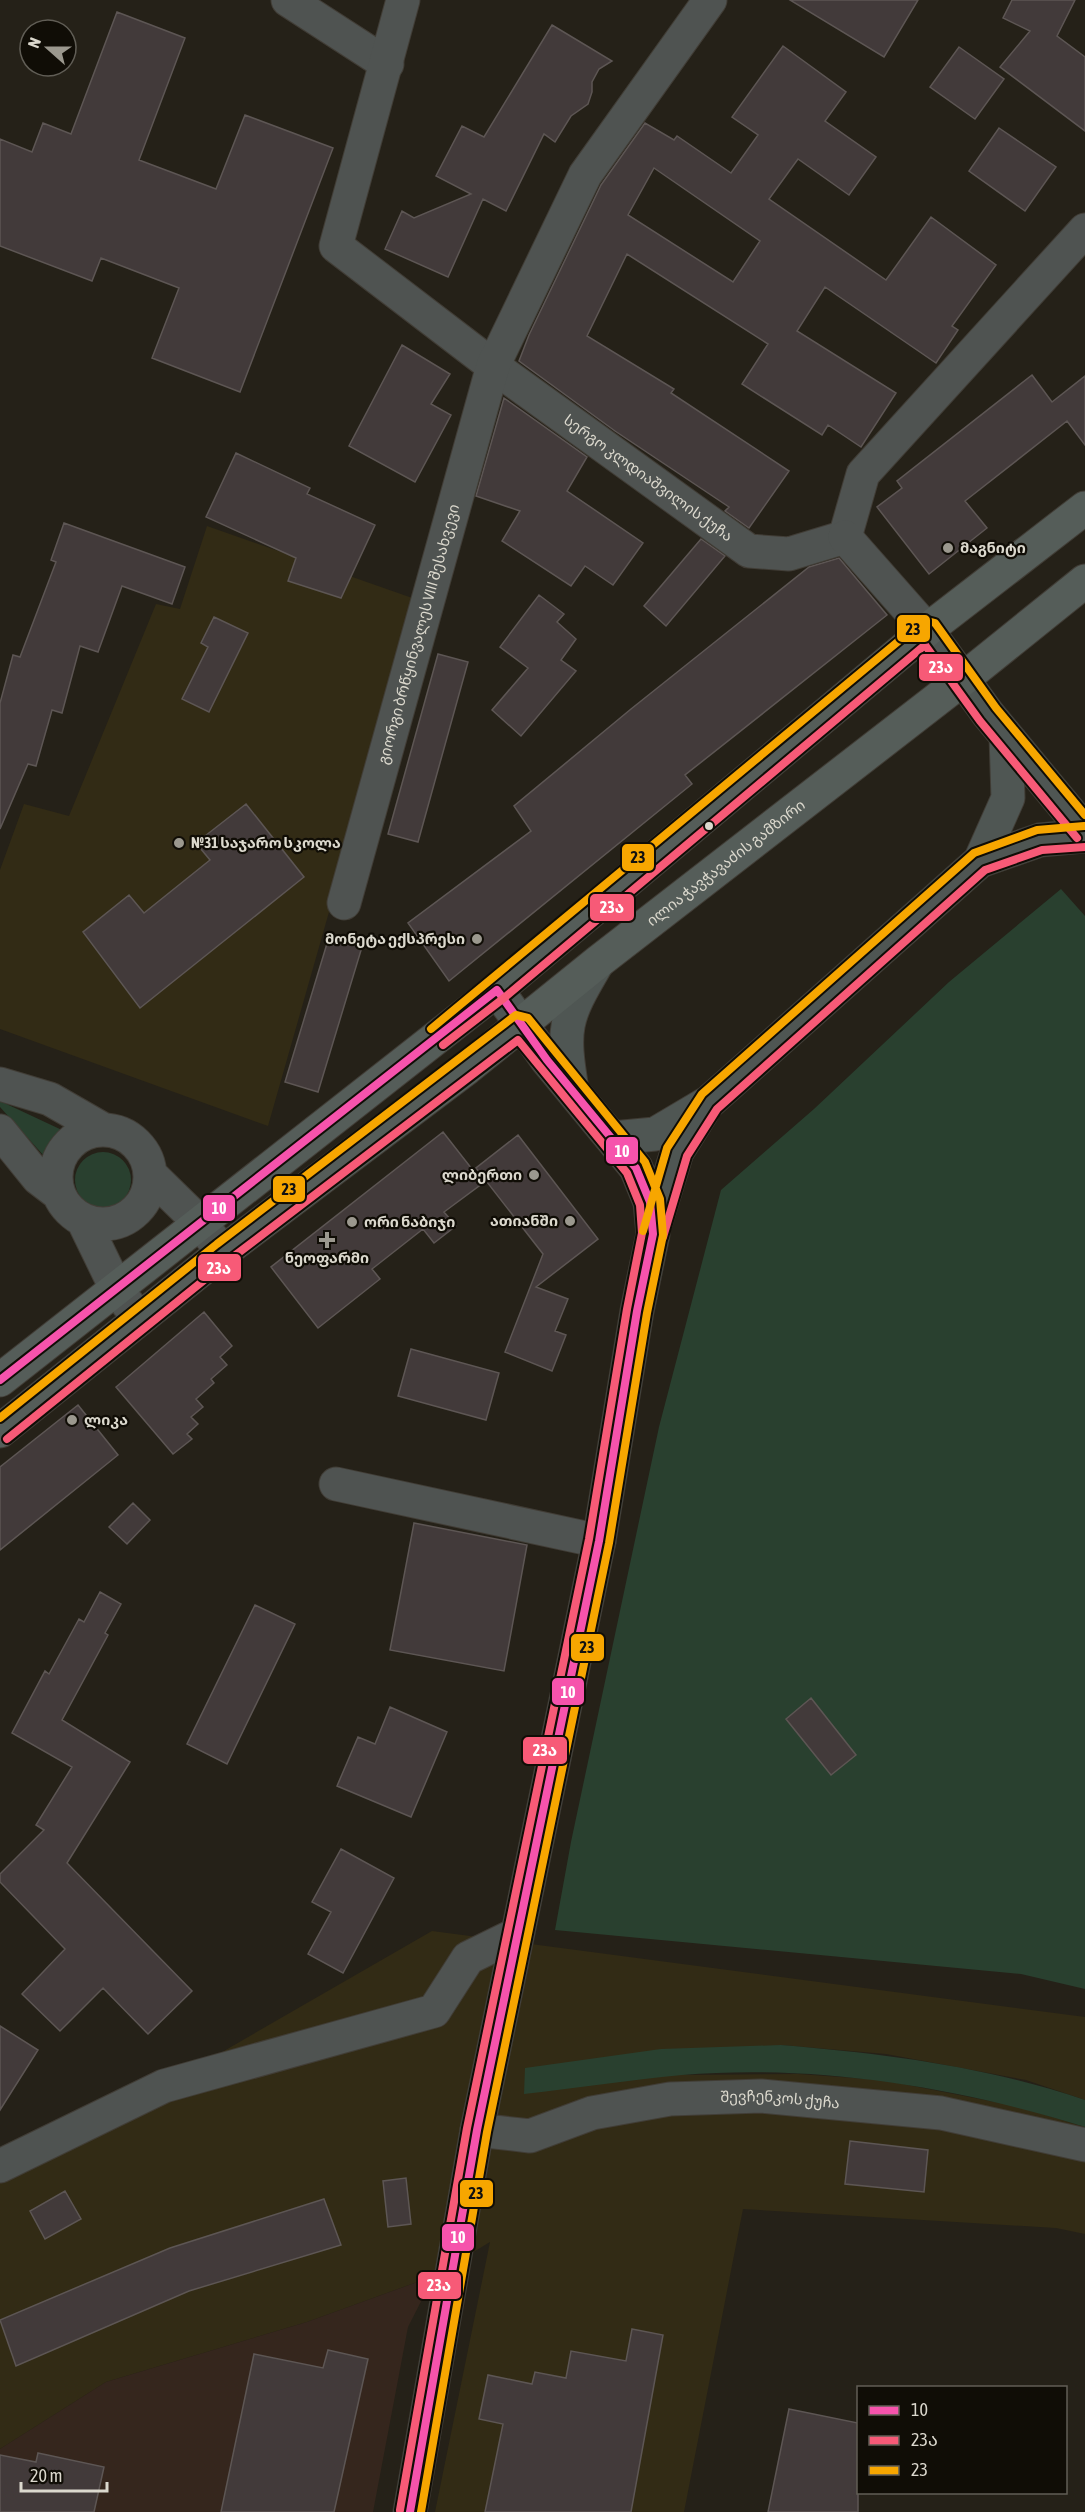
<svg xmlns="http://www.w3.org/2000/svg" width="1085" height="2512" font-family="'Asap Condensed','Noto Sans Georgian',sans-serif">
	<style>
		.built { fill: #322b15 }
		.industrial { fill: #35261d }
		.green { fill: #29402f }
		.building { fill: #423a3a; stroke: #5d5654; stroke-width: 1.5; fill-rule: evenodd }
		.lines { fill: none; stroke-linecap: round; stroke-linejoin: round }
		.minor-casing { stroke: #413d36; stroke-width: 35 }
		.tertiary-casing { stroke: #413d36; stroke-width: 35 }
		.secondary-casing { stroke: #413d36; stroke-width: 35 }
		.primary-casing { stroke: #413d36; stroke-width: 35 }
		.minor { stroke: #4f5351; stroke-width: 33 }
		.tertiary { stroke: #4f5351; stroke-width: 33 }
		.secondary { stroke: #4f5653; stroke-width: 33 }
		.primary { stroke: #555d59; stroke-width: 33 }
		.bus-1-casing { stroke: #100d06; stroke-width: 12 }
		.bus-2-casing { stroke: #100d06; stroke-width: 12 }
		.bus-3-casing { stroke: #100d06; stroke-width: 12 }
		.bus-1 { stroke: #f653ac; stroke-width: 8 }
		.bus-2 { stroke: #f75a77; stroke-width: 8 }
		.bus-3 { stroke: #f7a600; stroke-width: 8 }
		.poi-dot { fill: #9b988e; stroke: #100d06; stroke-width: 2 }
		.bus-dot { fill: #dbd8cd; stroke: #100d06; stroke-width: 2 }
		.labels { text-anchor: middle; stroke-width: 4.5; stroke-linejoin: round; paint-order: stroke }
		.street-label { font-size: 15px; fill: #dbd8cd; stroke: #100d06 }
		.poi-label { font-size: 15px; font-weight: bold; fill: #dbd8cd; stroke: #100d06; text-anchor: start }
		.line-badge { stroke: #100d06; stroke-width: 2 }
		.badge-label { font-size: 16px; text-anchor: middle; font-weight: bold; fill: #fff }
		.pale-badge-label { font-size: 16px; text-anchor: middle; font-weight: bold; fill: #111 }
	</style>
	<rect width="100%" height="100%" fill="#252118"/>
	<!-- built -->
	<path class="built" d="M207,526l211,74 -150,526 -268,-97v-159l24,-66 45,12 87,-212 24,5z
		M432,1931l653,86v83l-59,-20 -140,-26 -105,-9 -98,30 115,-1 84,6 138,27 65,20v107l-29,-6 -313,-19 -59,303h-249l55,-270 -56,34 -127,46 -201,60 -106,67v-269z"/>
	<!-- industrial -->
	<path class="industrial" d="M434,2276l-26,51 -35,185h-373v-63l106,-67 201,-60z"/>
	<!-- green -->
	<path class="green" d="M1061,889l24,27v1073l-64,-15 -466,-44 16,-88 88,-415 62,-237 93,-81 135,-127z
		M0,1101l64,30 -16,16 -3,10 -45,-50z
		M75 1180a28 28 0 1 1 56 0a28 28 0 1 1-56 0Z
		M781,2045c106,9 203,21 304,55v27c-129,-40 -268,-63 -403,-52 -53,5 -106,13 -158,19l1,-26 136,-19z"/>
	<!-- building -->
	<path class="building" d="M790,0h128l-34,57z
		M1012,0h63l-18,36 28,21v74l-85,-64 30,-36 -27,-13z
		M117,12l68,26 -46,122 77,29 29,-74 88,33 -93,244 -88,-34 27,-70 -78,-30 -9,23 -92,-35v-107l32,13 11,-29 28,11z
		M552,25l60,36 -13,8 -7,13v10l-4,12 -17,12 -16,26 -11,-8 -38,77 -23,-12 -35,78 -63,-28 17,-38 12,7 57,-24 -35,-18 26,-50 22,11z
		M783,46l63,46 -21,29 51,36 -27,38 -51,-36 -29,40 117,81 45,-63 65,48 -44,61 6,4 -22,33 -111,-76 -28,44 99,62 -35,54 -33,-22 -6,10 -80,-51 26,-40 -141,-90 -40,82 87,53 -3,4 118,78 -40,57 -24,-17 4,-4 -114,-76 -96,-70 10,-26 72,-150 44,-62 29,17 3,-4 54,37 27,-38 -26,-18zM654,168l106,73 -27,41 -105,-67z
		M959,47l45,32 -29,40 -45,-32z
		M999,128l57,39 -31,44 -56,-40z
		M402,345l48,29 -19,30 20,11 -36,67 -66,-36z
		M1032,375l20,27 33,-26v69l-18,-24 -102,80 22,27 -58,46 -52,-67 25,-19 -5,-7z
		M504,398l83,59 -20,34 76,52 -30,42 -28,-19 -14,20 -69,-45 18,-30 -44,-15z
		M236,453l74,35 -3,6 68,31 -34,73 -53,-17 8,-23 -90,-41z
		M64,523l121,44 -13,37 -50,-18 -24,66 -18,-6 -18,67 -10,-3 -16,56 -8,-2 -28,65v-126l13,-48 7,2 36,-95 -5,-2z
		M701,539l24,17 -59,70 -22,-20z
		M839,558l48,57 -202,160 7,9 -243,197 -41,-58 123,-92 -17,-25 117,-97 178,-142z
		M539,595l25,19 -7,8 19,17 -15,21 15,11 -55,65 -29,-26 36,-42 -28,-21z
		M214,617l34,16 -39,79 -27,-13 26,-52 -7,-4z
		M438,654l30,8 -50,180 -30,-8z
		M246,804l58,73 -164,131 -57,-76 46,-37 15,18 66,-53 -14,-17z
		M329,937l33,10 -44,145 -33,-10z
		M443,1132l40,51 -39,29 12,14 -22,17 -11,-14 -51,40 8,10 -62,49 -47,-61z
		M518,1135l80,104 -62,48 32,12 -13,32 11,4 -14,36 -47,-19 38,-98 -67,-86z
		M204,1312l28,34 -12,11 7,8 -16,14 3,4 -18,16 7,8 -12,10 7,7 -11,10 5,5 -19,15 -57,-67z
		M411,1349l88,24 -13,47 -88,-24z
		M78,1405l40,50 -118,95v-83z
		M133,1503l17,17 -23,24 -18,-17z
		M414,1523l113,22 -23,126 -114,-21z
		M100,1592l21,12 -16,29 3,2 -46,85 68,42 -63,101 125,128 -44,43 -45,-46 -43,43 -38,-37 43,-45 -65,-67v-8l44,-44 -8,-5 36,-58 -60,-34 33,-62 4,3 30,-55 5,3z
		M255,1605l40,19 -68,140 -40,-20z
		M811,1698l45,57 -25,20 -45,-56z
		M390,1707l57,25 -36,85 -74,-31 21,-49 17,7z
		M341,1849l53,29 -51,95 -35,-19 23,-42 -19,-10z
		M0,2026l38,24 -38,60z
		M850,2141l78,9 -4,42 -79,-8z
		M406,2178l5,46 -23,3 -5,-46z
		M65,2191l16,28 -36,20 -15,-28z
		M324,2199l17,46 -152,46 -173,75 -16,-46 170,-72z
		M632,2329l31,6 -32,177h-146l18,-88 -24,-5 9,-44 44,9 3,-12 31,6 5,-27 55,10z
		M328,2350l40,9 -34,153h-113l33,-158 69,14z
		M789,2409l69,14v89h-90z
		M38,2453l66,14 -10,45h-94v-57l36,7z"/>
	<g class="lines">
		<defs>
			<g id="minor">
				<path d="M288,0l99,64"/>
				<path id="s1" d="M403,0l-67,246 157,120 256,185 40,3 56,-17"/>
				<path d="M845,537l18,-63 222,-244"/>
				<path d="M845,537l82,93"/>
				<path id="s2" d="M344,903l149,-537 92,-191 125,-175"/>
				<path d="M336,1484l263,57"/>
				<path id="s3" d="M477,2130l53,6 62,-23 78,-14 91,-3 180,17 144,32"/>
				<path d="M0,2166l164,-80 270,-75 34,-53 49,-24"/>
			</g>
			<path id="tertiary" d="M0,1084l50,15 54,31
				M56 1177a47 47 0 1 1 94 0a47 47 0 1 1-94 0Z
				M0,1131l38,47 21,16
				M150,1174l50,49 23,29
				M83,1220l33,68 23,31"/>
			<path id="secondary" d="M927,630l61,84 97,117
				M980,861l28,-63 -2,-62
				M572,1090c-10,-62 -8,-71 24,-125
				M613,1138l42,-4 54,-32 271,-241 60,-21 45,-4
				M656,1221l21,-69 25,-40
				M410,2512l67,-382 122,-589 38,-230 16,-77 -3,-32 -14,-34 -89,-108 -50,-70"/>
			<g id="primary">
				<path d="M0,1380l497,-390 430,-360 158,-122"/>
				<path id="s4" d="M0,1431l223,-179 244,-184 131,-106 364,-282 123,-99"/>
			</g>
		</defs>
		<!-- minor casing -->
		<use href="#minor" class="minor-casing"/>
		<!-- tertiary casing -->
		<use href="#tertiary" class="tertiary-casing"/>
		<!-- secondary casing -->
		<use href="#secondary" class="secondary-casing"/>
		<!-- primary casing -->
		<use href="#primary" class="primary-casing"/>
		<!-- minor -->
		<use href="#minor" class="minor"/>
		<!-- tertiary -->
		<use href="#tertiary" class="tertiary"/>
		<!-- secondary -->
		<use href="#secondary" class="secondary"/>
		<!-- primary -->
		<use href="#primary" class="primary"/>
		<defs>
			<path id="bus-1" d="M0,1380l497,-390 50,70 89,108 14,34 3,32 -16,77 -38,230 -122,589 -67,382"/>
			<path id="bus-2" d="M443,1045l61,-47 421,-353 55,76 97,117
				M663,1237l24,-81 30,-47 268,-239 57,-20 43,-3
				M7,1439l222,-179 289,-220 109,133 13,32 2,28 -15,76 -38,230 -122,589 -67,382"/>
			<path id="bus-3" d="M431,1029l493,-409 11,3 61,85 89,107
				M643,1231l24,-83 35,-54 272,-241 63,-23 47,-4
				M0,1418l217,-174 299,-229 12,3 117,144 15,37 3,36 -16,78 -38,230 -122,589 -66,380"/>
		</defs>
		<!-- bus-1 casing -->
		<use href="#bus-1" class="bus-1-casing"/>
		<!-- bus-2 casing -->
		<use href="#bus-2" class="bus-2-casing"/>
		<!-- bus-3 casing -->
		<use href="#bus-3" class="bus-3-casing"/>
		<!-- bus-1 -->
		<use href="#bus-1" class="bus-1"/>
		<!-- bus-2 -->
		<use href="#bus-2" class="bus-2"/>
		<!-- bus-3 -->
		<use href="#bus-3" class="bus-3"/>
	</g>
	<!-- markers -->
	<g class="poi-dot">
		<circle cx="948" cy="548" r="6"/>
		<circle cx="179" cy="843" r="6"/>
		<circle cx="477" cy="939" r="6"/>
		<circle cx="534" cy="1175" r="6"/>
		<circle cx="570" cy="1221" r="6"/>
		<circle cx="352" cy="1222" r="6"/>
		<path d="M324 1231h6v6h6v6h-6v6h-6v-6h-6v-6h6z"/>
		<circle cx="72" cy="1420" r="6"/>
	</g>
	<circle class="bus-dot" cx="709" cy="826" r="5"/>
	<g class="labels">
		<!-- street labels -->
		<g class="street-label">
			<text dy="5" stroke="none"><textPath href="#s1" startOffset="644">სერგო კლდიაშვილის ქუჩა</textPath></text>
			<text dy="5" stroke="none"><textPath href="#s2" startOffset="279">გიორგი ბრწყინვალეს VIII შესახვევი</textPath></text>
			<text dy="5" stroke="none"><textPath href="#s4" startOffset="922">ილია ჭავჭავაძის გამზირი</textPath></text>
			<text dy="5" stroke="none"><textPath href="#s3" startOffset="309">შევჩენკოს ქუჩა</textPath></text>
		</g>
		<!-- poi labels -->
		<g class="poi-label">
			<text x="960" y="553">მაგნიტი</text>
			<text x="191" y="848">№31 საჯარო სკოლა</text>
			<text x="465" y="944" text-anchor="end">მონეტა ექსპრესი</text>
			<text x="522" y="1180" text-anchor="end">ლიბერთი</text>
			<text x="558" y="1226" text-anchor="end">ათიანში</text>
			<text x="364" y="1227">ორი ნაბიჯი</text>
			<text x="327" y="1263" text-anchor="middle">ნეოფარმი</text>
			<text x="84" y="1425">ლიკა</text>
		</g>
	</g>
	<g class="line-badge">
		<rect x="896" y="614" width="35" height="29" rx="6" fill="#f7a600"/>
		<rect x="918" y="653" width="46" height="29" rx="6" fill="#f75a77"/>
		<rect x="621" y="843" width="34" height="29" rx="6" fill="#f7a600"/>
		<rect x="589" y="893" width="46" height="29" rx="6" fill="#f75a77"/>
		<rect x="605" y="1136" width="34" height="29" rx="6" fill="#f653ac"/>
		<rect x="272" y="1175" width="34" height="28" rx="6" fill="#f7a600"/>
		<rect x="202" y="1194" width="34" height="28" rx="6" fill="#f653ac"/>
		<rect x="197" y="1253" width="45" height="29" rx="6" fill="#f75a77"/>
		<rect x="570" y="1633" width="35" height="29" rx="6" fill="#f7a600"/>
		<rect x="551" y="1677" width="34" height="29" rx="6" fill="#f653ac"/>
		<rect x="522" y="1736" width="46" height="29" rx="6" fill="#f75a77"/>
		<rect x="459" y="2179" width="35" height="29" rx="6" fill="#f7a600"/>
		<rect x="441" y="2223" width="34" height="29" rx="6" fill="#f653ac"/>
		<rect x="417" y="2271" width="45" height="29" rx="6" fill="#f75a77"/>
	</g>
	<g class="badge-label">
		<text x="941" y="673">23ა</text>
		<text x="612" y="913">23ა</text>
		<text x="622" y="1157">10</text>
		<text x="219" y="1214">10</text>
		<text x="219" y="1274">23ა</text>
		<text x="568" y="1698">10</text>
		<text x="545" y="1756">23ა</text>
		<text x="458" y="2243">10</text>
		<text x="439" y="2291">23ა</text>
	</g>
	<g class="pale-badge-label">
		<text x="913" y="635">23</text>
		<text x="638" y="863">23</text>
		<text x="289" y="1195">23</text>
		<text x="587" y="1653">23</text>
		<text x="476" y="2199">23</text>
	</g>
	<!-- legend -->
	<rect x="857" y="2386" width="210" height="108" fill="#100d06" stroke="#615e56" stroke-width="1.5"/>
	<rect x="869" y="2406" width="30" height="9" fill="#f653ac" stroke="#615e56" stroke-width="1.5"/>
	<text x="911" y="2416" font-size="18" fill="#dbd8cd">10</text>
	<rect x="869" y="2436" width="30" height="9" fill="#f75a77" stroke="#615e56" stroke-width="1.5"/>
	<text x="911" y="2446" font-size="18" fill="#dbd8cd">23ა</text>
	<rect x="869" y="2466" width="30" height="9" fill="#f7a600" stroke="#615e56" stroke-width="1.5"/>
	<text x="911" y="2476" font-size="18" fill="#dbd8cd">23</text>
	<!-- north arrow -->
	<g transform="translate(48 48) rotate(291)"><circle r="28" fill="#100d06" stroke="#615e56" stroke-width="1.5"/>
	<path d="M0-4.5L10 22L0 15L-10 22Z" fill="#9b988e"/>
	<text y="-9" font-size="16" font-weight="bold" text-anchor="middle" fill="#dbd8cd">N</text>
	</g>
	<!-- scale -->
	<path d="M21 2482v9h86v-9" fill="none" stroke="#dbd8cd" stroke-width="3"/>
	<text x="30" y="2482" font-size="18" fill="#dbd8cd" stroke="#100d06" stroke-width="4.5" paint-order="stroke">20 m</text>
</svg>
